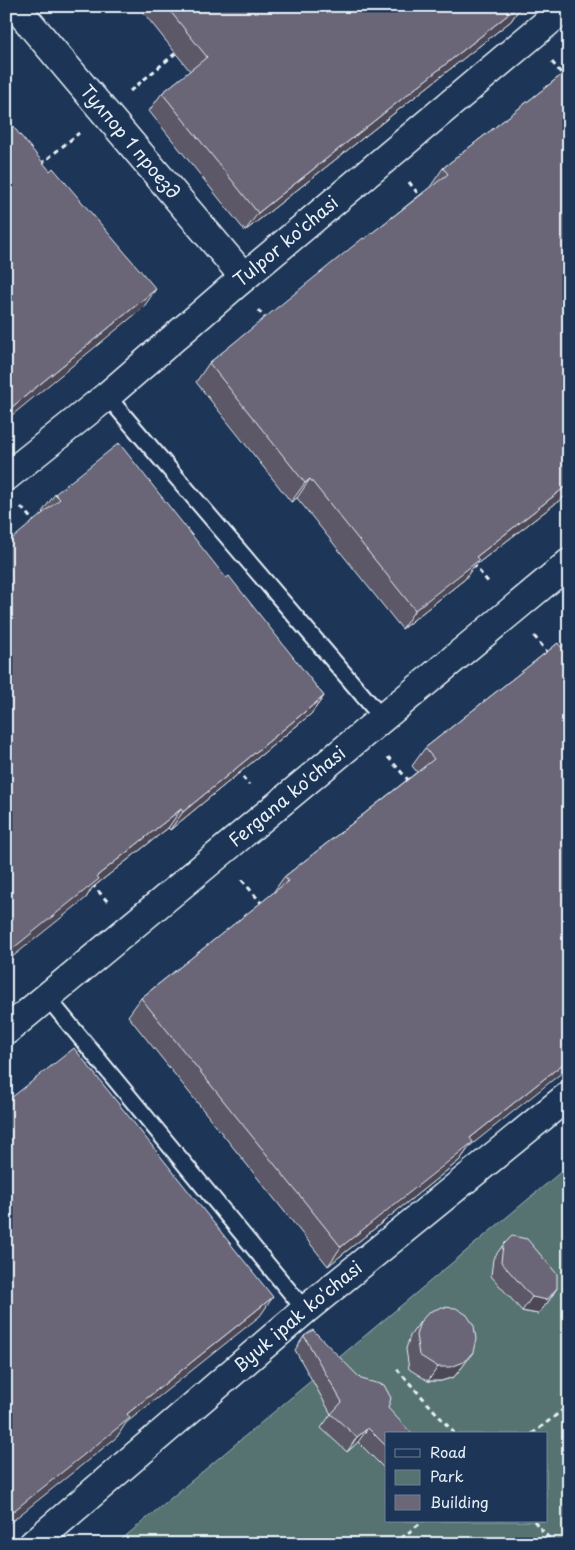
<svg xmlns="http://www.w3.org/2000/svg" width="575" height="1550" font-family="'Playpen Sans',sans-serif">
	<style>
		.green { fill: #567371; stroke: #9fb2b4; fill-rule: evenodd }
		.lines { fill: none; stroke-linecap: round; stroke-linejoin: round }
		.service-casing { stroke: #e8f1f8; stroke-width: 19 }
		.minor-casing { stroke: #e8f1f8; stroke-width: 31 }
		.path { stroke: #e8f1f8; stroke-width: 3; stroke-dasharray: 5 4; stroke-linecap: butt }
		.service { stroke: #1d3557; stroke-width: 15 }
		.minor { stroke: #1d3557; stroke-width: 28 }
		.wall { fill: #5c5867; stroke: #e8f1f8 }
		.shaded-wall { fill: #4b4754; stroke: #e8f1f8 }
		.building { fill: #6b6678; stroke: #e8f1f8 }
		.labels { text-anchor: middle; stroke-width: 5; stroke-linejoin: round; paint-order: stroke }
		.street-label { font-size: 18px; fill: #e8f1f8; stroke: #1d3557 }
	</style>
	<rect width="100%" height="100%" fill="#1d3557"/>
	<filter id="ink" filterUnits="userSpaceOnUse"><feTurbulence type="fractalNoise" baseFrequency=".02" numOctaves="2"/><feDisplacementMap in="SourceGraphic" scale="10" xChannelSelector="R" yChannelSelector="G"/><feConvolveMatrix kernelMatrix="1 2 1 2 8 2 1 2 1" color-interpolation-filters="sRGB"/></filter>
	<g filter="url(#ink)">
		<!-- green -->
		<path class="green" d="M569,1165v379h-453zM386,1434h160v87h-160z"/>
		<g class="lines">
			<defs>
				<path id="service" d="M107,396l276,323
					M47,997l258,313"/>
				<g id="minor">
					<path id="s1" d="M15,6l229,271"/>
					<path id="s2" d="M6,477l101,-81 129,-112 331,-278"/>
					<path id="s3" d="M6,1031l563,-468"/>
					<path id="s4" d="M33,1544l272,-234 264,-215"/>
				</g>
			</defs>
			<!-- service casing -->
			<use href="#service" class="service-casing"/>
			<!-- minor casing -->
			<use href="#minor" class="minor-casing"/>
			<!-- path -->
			<path class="path" d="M552,62l17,21
				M130,91l47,-39
				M41,164l38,-31
				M409,182l13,17
				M258,310l9,11
				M21,507l14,16
				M473,564l17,20
				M534,636l14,17
				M388,757l21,24
				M237,770l12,15
				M242,880l21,25
				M92,884l16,18
				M397,1369l58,65
				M532,1434l37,-29
				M534,1521l20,23
				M394,1544l29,-23"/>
			<!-- service -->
			<use href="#service" class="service"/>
			<!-- minor -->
			<use href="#minor" class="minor"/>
		</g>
		<!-- wall -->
		<path class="wall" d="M138,6h383l-10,15 -266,210 -96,-120 13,-18 28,-22z
			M569,69v424l-96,74 -8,12 -63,50 -105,-131 -6,4 -95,-120 13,-19 221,-176 13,-19z
			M55,494l171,84 98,118 -13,18 -141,116 -2,-2 -76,60 -6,10 -43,-385 -1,-1z
			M558,643l-88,503 -10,14 -132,106 -200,-250 13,-18 131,-104 12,-17 133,-105 -5,-6 13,-18z
			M503,1245l54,43 -9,14 -10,12 -16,-3 -31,-35 2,-17z
			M420,1322l53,30 -10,14 -9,11 -13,4h-13l-19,-12 -3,-20 4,-13z
			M304,1336l57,43 27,29 -2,26v36l-28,-28 -11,10 -26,-24 10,-14 -36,-64z"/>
		<!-- shaded-wall -->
		<path class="shaded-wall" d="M519,6h2l-10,15 -266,210 13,-18z
			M156,289l-13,19 -137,112v-8z
			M310,479l-13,19 -6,4 14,-19z
			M569,484v9l-96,74 -8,12 -63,50 13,-19 61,-53z
			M324,696l-13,18 -141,116 13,-18z
			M181,809l-13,19 -76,60 -6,10 -80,64v-8l91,-78z
			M569,1059v8l-99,79 -10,14 -132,106 13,-19 129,-109z
			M557,1288l-9,14 -10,12 -16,-3 10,-14z
			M273,1297l-13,19 -134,107 -9,14 -111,89v-9l121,-103z
			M473,1352l-10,14 -9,11 -13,4h-13l10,-14z
			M368,1428l-10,14 -11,10 10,-15z"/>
		<!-- building -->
		<path class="building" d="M166,6h353l-261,207 -96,-120 45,-36z
			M569,69v415l-93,73 3,3 -64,50 -105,-131 -5,4 -96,-120 154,-125 1,1 84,-65 -5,-6z
			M6,118l44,53 3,-3 103,121 -150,123z
			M119,443l107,135 3,-2 95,120 -141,116 -2,-3 -84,67 2,3 -93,75v-410l54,-45 -5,-5z
			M569,641v418l-99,79 3,4 -132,105 -200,-249 147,-117 -4,-4 150,-118 -9,-11 133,-105 3,4z
			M74,1048l199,249 -146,117 3,4 -124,99v-415z
			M512,1236l15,3 30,35v14l-10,12 -15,-3 -31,-35 2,-17z
			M442,1307l14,1 11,7 7,11 2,13 -3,13 -9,10 -13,5h-13l-19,-12 -3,-20 4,-13 9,-10z
			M313,1330l48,49 23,6 7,13 -3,10 24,26h-26v12l-18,-18 -11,9 -26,-23 11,-12 -38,-66z"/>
	</g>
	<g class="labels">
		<!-- street labels -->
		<g class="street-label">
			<text dy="6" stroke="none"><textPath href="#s1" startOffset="178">Тулпор 1 проезд</textPath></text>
			<text dy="6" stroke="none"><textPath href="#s2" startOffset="366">Tulpor ko'chasi</textPath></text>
			<text dy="6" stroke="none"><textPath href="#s3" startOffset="366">Fergana ko'chasi</textPath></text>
			<text dy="6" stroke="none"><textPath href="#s4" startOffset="349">Byuk ipak ko'chasi</textPath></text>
		</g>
	</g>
	<!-- margin -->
	<rect width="575" height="1550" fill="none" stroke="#1d3557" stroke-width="25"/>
	<rect x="12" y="12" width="550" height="1525" fill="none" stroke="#e8f1f8" stroke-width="2" filter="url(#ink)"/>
	<!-- legend -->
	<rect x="385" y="1432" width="162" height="90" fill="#1d3557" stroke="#6e8097"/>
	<rect x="395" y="1449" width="25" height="8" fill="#1d3557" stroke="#6e8097"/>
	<text x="430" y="1458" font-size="15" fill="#e8f1f8">Road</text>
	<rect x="395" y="1470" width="25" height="15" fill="#567371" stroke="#6e8097"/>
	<text x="430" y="1482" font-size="15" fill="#e8f1f8">Park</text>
	<rect x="395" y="1495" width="25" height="15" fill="#6b6678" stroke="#6e8097"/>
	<text x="430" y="1508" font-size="15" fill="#e8f1f8">Building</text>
</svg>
